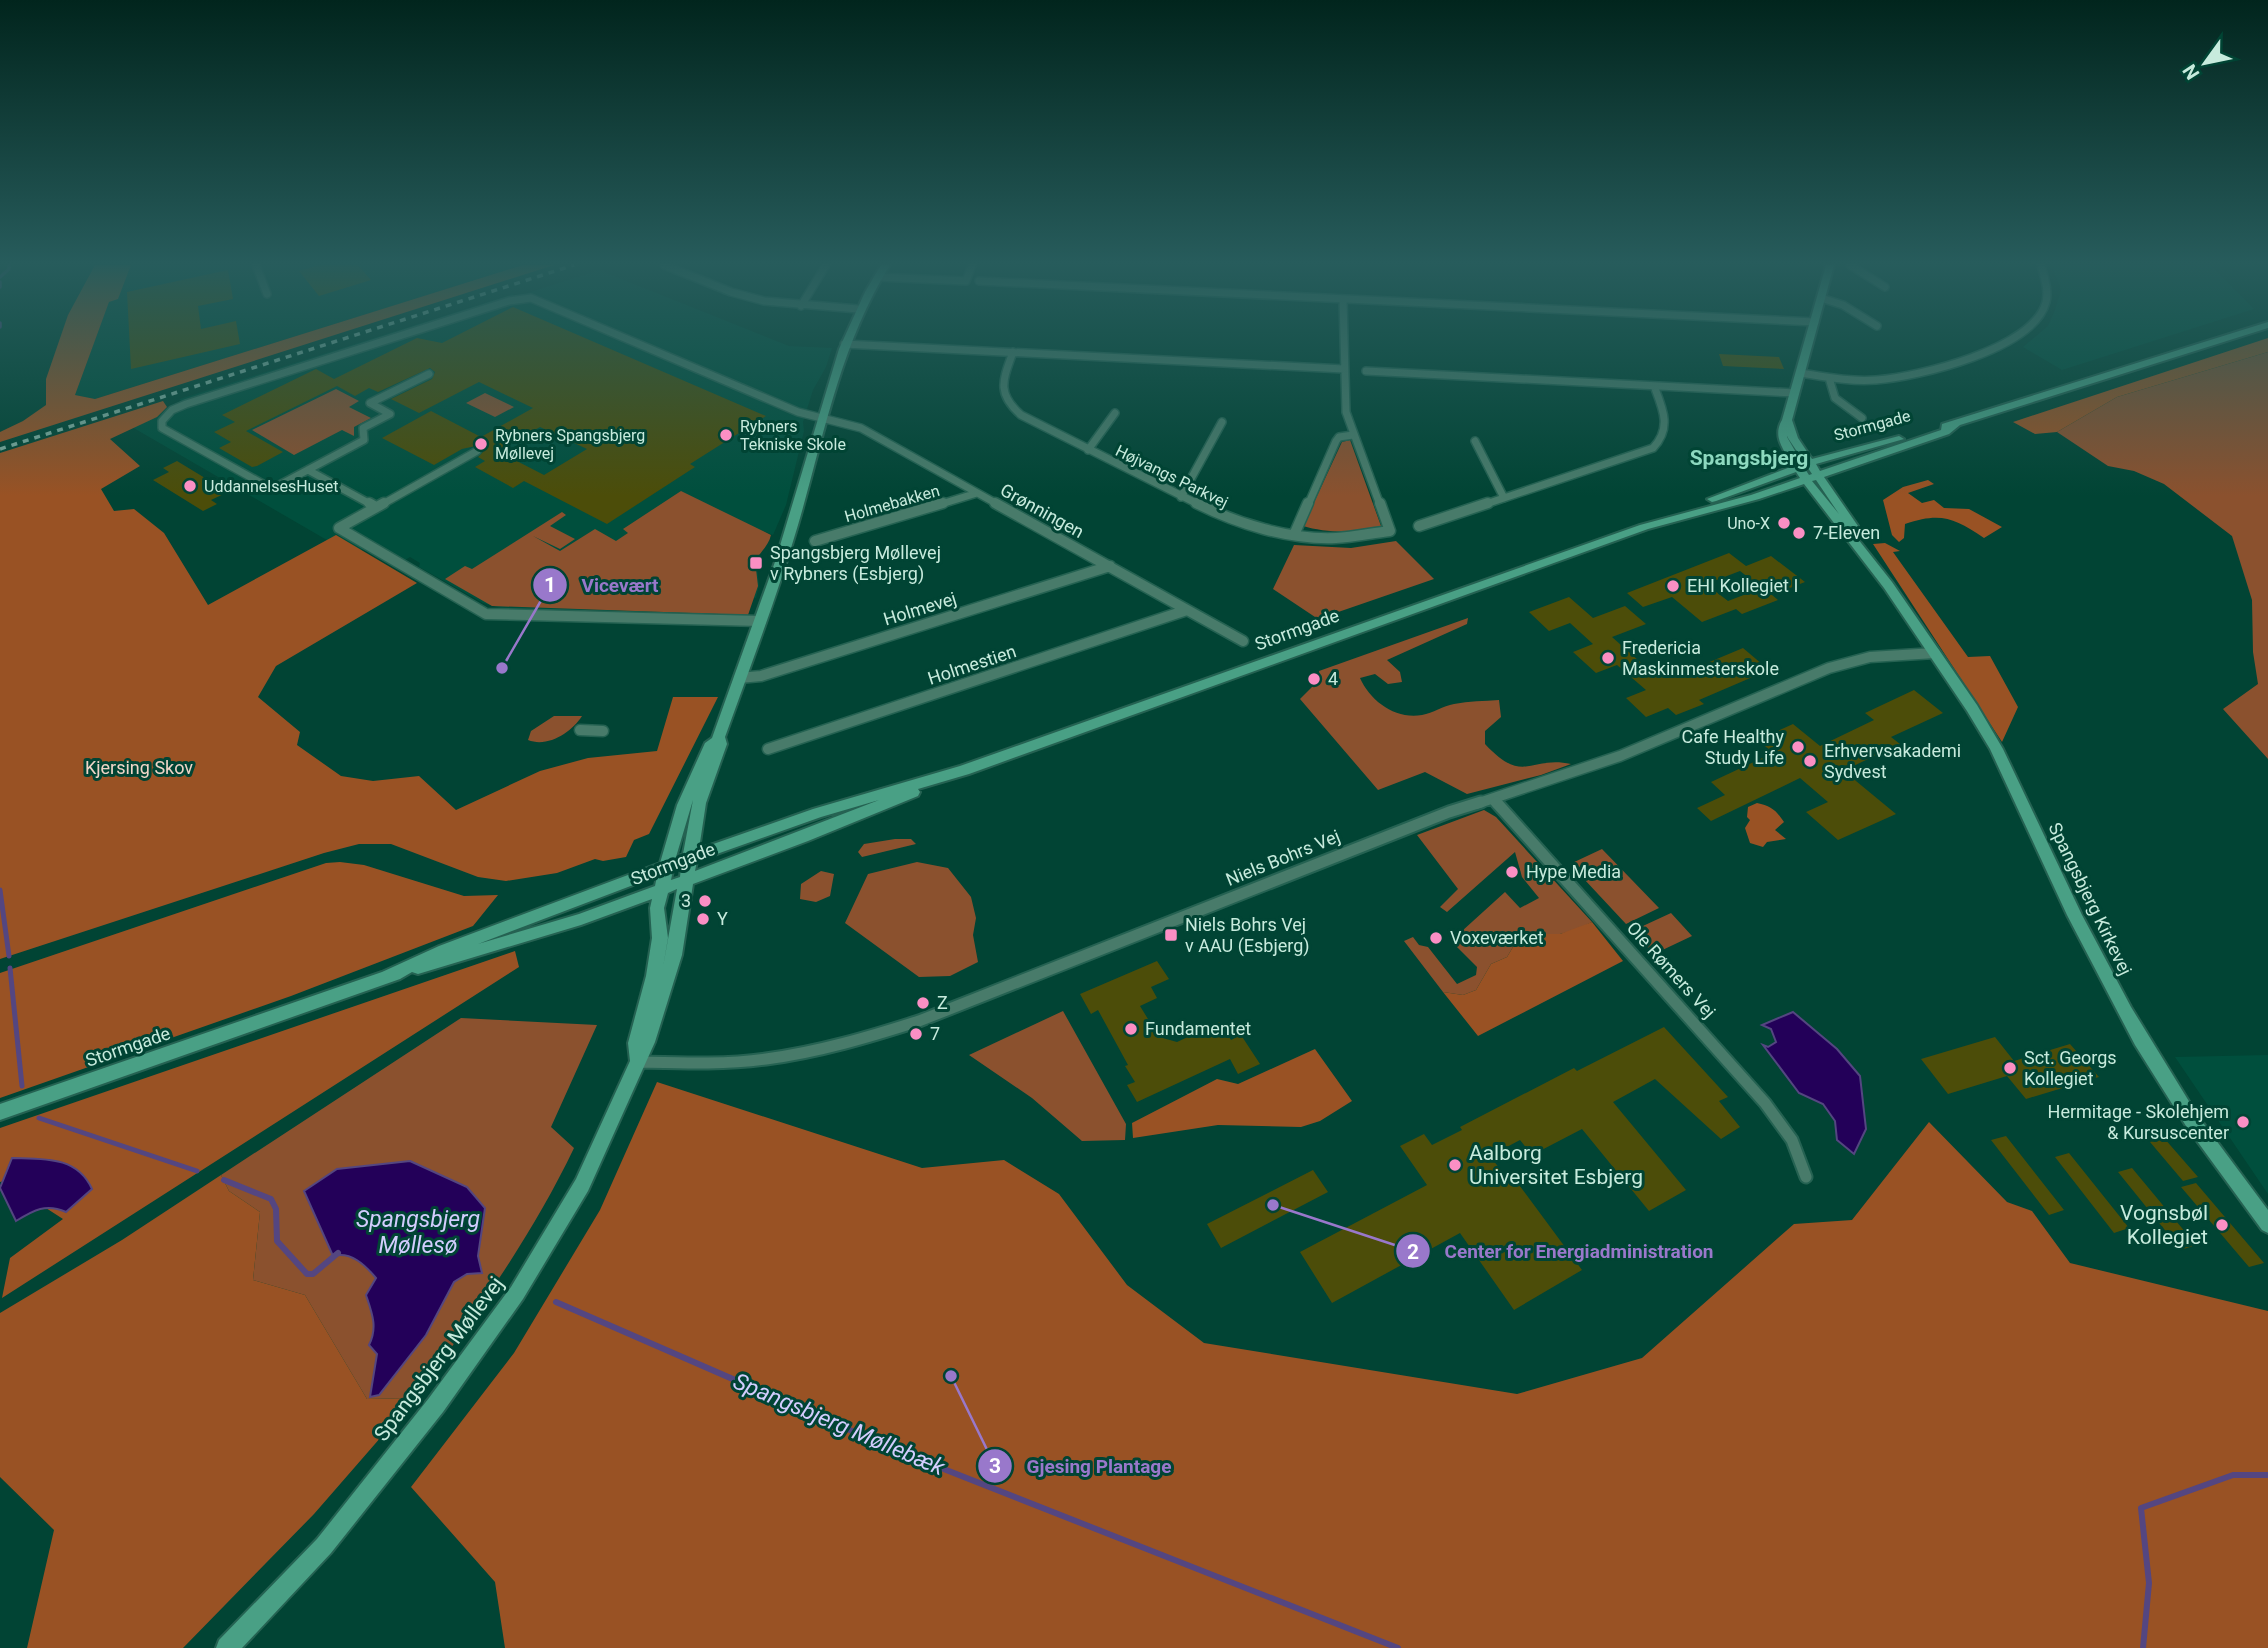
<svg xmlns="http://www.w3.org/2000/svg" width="2268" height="1648" font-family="Roboto,sans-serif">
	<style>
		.built { fill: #004f3d }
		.green { fill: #8b512e; fill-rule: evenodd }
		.forest { fill: #995224 }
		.water { fill: #230059; stroke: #544681; stroke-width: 2 }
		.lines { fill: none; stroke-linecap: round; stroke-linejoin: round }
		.stream-far2 { stroke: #544681; stroke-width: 3.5 }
		.stream-far1 { stroke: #544681; stroke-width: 5 }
		.stream { stroke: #544681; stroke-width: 6 }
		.building { fill: #4c4d09; fill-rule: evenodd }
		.street-far2-casing { stroke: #256252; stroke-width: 10 }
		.street-far1-casing { stroke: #256252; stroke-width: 13 }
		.street-casing { stroke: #256252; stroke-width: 15 }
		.secondary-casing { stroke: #256252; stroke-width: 4 }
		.street-far2 { stroke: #487b6a; stroke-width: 7 }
		.street-far1 { stroke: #487b6a; stroke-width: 10 }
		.street { stroke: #487b6a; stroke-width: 11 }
		.secondary { fill: #49a085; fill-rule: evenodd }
		.rail { stroke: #7dac9e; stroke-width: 3.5; stroke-dasharray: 6 6; stroke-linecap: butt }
		.poi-dot { fill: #fb8fc4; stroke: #014434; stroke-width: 2.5 }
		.labels { text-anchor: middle; stroke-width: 6; stroke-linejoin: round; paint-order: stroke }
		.far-street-label { font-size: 16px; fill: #c7ebdd; stroke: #014434 }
		.far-poi-label { font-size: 16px; fill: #c7ebdd; stroke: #014434; text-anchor: start }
		.street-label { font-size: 18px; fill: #c7ebdd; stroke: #014434 }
		.poi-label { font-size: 18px; fill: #c7ebdd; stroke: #014434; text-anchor: start }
		.park-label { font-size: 18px; fill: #efd5c8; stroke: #014434 }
		.far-district-label { font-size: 21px; font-weight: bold; fill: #8dd9bf; stroke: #014434 }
		.near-poi-label { font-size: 21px; fill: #c7ebdd; stroke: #014434; text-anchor: start }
		.near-street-label { font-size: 21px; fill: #c7ebdd; stroke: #014434 }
		.near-water-label { font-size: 23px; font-style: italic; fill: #d3cdfe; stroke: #014434 }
		.leader { fill: none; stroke: #9978cb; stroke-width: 2.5 }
		.callout-dot { fill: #9978cb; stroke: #014434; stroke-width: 2.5 }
		.mark-label { font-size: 21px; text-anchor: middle; font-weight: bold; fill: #fff }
		.callout-label { font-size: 19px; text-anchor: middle; font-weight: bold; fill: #9978cb; stroke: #014434; stroke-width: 6; stroke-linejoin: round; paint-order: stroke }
	</style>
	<rect width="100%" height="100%" fill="#014434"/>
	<!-- built -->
	<path class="built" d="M131,265h392l-428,134 -20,-4 34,-94 9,-3z
		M2052,265h158l44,44 -192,61 -39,-23 25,-21 7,-16 6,-20z
		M599,270l190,76 43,2 -6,19 -13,23 -10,32 1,9 -18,74 -13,30 -10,-4 -5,28h-3l-3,7 5,1 2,18 -3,13 -38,-1 -7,17 -210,-6 -18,-5 -64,-36 1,-4 -10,-6 -13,8 -30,-17 -16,6 -226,-131 56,-20 -1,-4 333,-105 2,3z
		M2268,1055v139l-93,-137z"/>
	<!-- green -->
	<path class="green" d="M2268,352v407l-45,-50 35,-25 -5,-32 -1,-52 -20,-64 -68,-52 -30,-13 -26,-5 -51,-34 60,-35z
		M336,389l23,12 -10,6 22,11 -17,9v9l-12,-6 -48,25 -42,-25z
		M485,393l29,14 -19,10 -29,-14z
		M1350,440l31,86c-23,8 -55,7 -78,0l39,-84z
		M681,491l90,44c-3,13 -14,19 -19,32l4,2 2,17 -10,29 -256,-9 -47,-27 20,-13 7,3 90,-57 4,3 -16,11 25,13 -15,10 -27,-13 27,15 35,-22 21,12 12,-8 -5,-4z
		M1396,541l38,38 -116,40 -45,-30 21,-44 57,3z
		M1468,618l-1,6 -80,36 13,12 2,10 -14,2 -13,-10 -15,4c10,23 36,42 62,37 11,-2 21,-9 32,-11 15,-3 30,-3 45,-4l2,17 -16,14v13c39,42 45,11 86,20l-30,11 -74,19 -42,-22 -47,18 -78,-91 20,-20 -1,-8z
		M554,716h28c-10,16 -34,32 -54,24l3,-9z
		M1484,810l12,7 96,105 -17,8 -15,4h-22l-22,8 -9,15 -16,7 -15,26 -13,5 -20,-3 -39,-51 9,-4 6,8 9,2 29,37 19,-9 1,-8 -26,-26 54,-49 15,16 19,-10 -17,-21 -7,-25 -68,60 -7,-5 18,-18 -41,-54z
		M895,839h16l5,5 -54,13 -4,-5 6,-8z
		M1602,849l57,59 -33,16 -56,-60z
		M917,862l31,6 23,29 5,21 -3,17 5,27 -28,14 -31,1 -74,-54 23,-49z
		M821,871l13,3 -4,22 -14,6 -16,-3 1,-15z
		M1671,913l21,23 -38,18 -22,-23z
		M1063,1011l63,113 -1,16 -43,1 -50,-43 -63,-43z
		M461,1018l136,7 -46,102 23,21c-43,90 -101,170 -159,250l-48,1 -62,-104 -52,-15 7,-68 -31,-21 -8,-16zM485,1208l-7,48 -11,18 -13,8 -28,53 -49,29 -2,-41 -9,-28 10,-17c-12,-13 -25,-27 -43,-22z"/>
	<!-- forest -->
	<path class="forest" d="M95,265h36l-13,34 -9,3 -34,93 20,4 428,-134h31l-554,177v-10l23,-11 23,-16v-26l22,-64z
		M2268,338v14l-151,45 -60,35 -22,2 -22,-12z
		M163,401l4,6 -10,10 -47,22 30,27 -39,23 13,22 20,-2 30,24 44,72 128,-70 81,48 -141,83 -18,31 42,35 -3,13 44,31 32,5 46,-5 37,34 84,-39 48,-13 69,-7 16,-54h45l-69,137 -15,6 -8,17 -23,4 -8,-2 -38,14 -51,8 -28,-4 -87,-33h-32l-35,9 -324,106v-506z
		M1928,480l6,4 -26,9 14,10 12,-3 10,8 25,1 33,18 -18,11c-30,-20 -43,-26 -79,-14l-1,14 -5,4 -7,-7 -9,-35 20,-13z
		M1885,543l15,8 -7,1 75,105 22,-1 28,51 -16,35 -129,-198z
		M1757,803c14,3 19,7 27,19l-9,8 11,9 -19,3 -4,5 -13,-4 -5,-15 5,-8 -3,-3 1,-10z
		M340,862l24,3 100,31 34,-1 -25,31 -182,70 -291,102v-125l326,-110z
		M1592,922l31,39 -145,75 -35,-44 20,3 13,-5 15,-26 16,-7 9,-15 9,-5 13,-3h22z
		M515,951l4,16 -517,331 8,-40 53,-39 -59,-38 -4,1v-54z
		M1315,1049l37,52 -32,20 -19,6 -83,-2 -85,13 -1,-15 85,-44 21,5z
		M657,1082l265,86 82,-8 55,34 68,91 77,58 313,51 125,-36 152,-134 58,-4 77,-98 78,80 25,9 38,52 198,48v337h-1763l-10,-66 -84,-95 103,-134 86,-143z
		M221,1175l8,16 31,21 -7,68 52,15 62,104 48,-1 -101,116 -131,134h-156l27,-118 -54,-53v-164l122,-73z"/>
	<!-- water -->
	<path class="water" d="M1793,1012l44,37 23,27 6,53 -12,25 -17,-14 -2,-19 -12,-17 -24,-11 -36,-48 5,2 8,-5 -5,-13 -9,-4z
		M12,1158c32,1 65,-2 80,31l-26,23c-20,-9 -32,-2 -50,9l-16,-33z
		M410,1161l57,26 18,21 -7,48 4,17 -15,1 -13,8 -28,53 -47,60 -9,2 7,-43 -8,-9c9,-18 3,-32 -3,-50l10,-17c-11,-13 -25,-27 -43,-22l-29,-65 33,-22z"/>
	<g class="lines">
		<!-- stream-far2 -->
		<path class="stream-far2" d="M0,277l9,-8v-4
			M0,282v5
			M0,323v4"/>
		<!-- stream-far1 -->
		<path class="stream-far1" d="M0,890l9,66
			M10,968l12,118
			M39,1118l158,53"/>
		<!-- stream -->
		<path class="stream" d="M224,1180l47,19 5,10 1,32 30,33h6l25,-21
			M556,1302l342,149 500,197
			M2143,1648l6,-65 -8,-75 92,-33h35"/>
	</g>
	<!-- building -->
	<path class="building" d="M319,265h39l13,15 -52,16 -20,-25z
		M228,270l5,29 -35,7 3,23 35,-8 4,23 -109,25 -4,-77z
		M513,307l253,109 -76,48 5,3 -88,57 -83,-43 -11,7 -38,-21 10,-6 -7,-4 5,-5 -3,-7 -18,4 -28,16 -52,-27 49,-27 50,26 52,-29 -54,-26 -60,31 -28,-14 41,-20 3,-7 -5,-4 -52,24 -9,-4 -14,8 -18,-10 -91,45 37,21 -26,14 -5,1 -33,-19 12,-6 -17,-10 21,-10 -13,-7 94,-46 18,10 83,-41 25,5zM540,427l47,22 -43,26 -47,-24z
		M1719,354l60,3 5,12 -61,-3z
		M177,461l28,17 23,14 -17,8 6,4 -14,7 -50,-31 16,-8 -6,-4z
		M1729,553l17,13 25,-10 34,26 -33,13 6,5 -36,14 -6,-5 -34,13 -30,-25 -29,10 -16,-14zM1740,571l22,17 -34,13 -22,-17z
		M1569,597l24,21 32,-12 21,18 -34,13 45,40 14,-6 5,5 67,-28 26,22 -70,30 5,4 -28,11 -8,-7 -22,9 -20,-19 20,-8 -29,-25 -21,8 -23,-21 20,-8 -23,-21 -21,8 -20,-19z
		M1914,690l29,23 -52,24 9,7 -53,25 13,11 -4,1 40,33 -58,26 -32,-28 22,-10 -28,-24 -89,43 -14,-13 28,-13 -14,-13 62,-29 -15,-13 35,-16 27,22 54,-26 -9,-7z
		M1157,961l12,18 -18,8 6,11 -17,8 19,31 18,5 43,-20 11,18 10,-5 19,29 -22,10 -8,-15 -93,43 -10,-17 8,-3 -10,-16 3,-1 -30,-55 -7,4 -11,-20z
		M1664,1027l64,70 -9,4 21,26 -19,12 -66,-60 -42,23 73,88 -37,21 -67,-82 -50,26 -12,-15 -30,16 16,21 5,-3 71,96 -68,40 -54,-77 -128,70 -32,-51 127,-67 -27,-39 24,-12 8,11 30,-15 -2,-3 114,-59 3,3z
		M1995,1037l19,24 56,-17 29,33 -73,22 -19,-23 -59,18 -27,-35z
		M2006,1136l58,74 -15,5 -58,-75z
		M2164,1138l34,39 -15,4 -33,-39z
		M2069,1153l60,75 -15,5 -59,-76z
		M2132,1168l64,77 -15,5 -63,-78z
		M1313,1170l15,22 -107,56 -14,-24z
		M2196,1183l68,80 -15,4 -68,-80z"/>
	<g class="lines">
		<defs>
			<path id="street-far2" d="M256,265l11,29
				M664,265l67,27 33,9 94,8
				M1850,265l35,22
				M878,277l88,4 6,-16
				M979,281l836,41
				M1821,298l22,7 34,21
				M1343,299l3,113 34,93
				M801,306l25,-41
				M844,344l500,25
				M1013,352c-10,28 -17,41 8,63l179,90
				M1366,371l429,22
				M1801,373c25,4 50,9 75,7 42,-3 158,-31 170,-78 3,-12 -2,-25 -5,-37
				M429,374l-59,29 20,11 -27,14 1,12 -92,49 -110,-61v-7l10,-11 14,-6 323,-103 22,-3 267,114 63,16 138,77
				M1829,378l6,20 27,20
				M1475,441l29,57
				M1088,450l27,-37
				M308,470l64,35
				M1181,497l41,-75
				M381,505l96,-54
				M938,505l39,-12
				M1308,505l28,-64 3,-4 14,-2
				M1483,505l170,-57c19,-20 10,-39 1,-62"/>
			<path id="street-far1" d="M369,503l7,4
				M384,503l-45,25 147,86 274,7
				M995,503l248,138
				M1196,503c42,21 93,37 140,35 18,-1 36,-5 54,-7l-10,-28
				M1419,526l69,-23
				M1294,535l14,-32
				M815,541l128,-38
				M739,678l22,-2 349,-110
				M580,730l23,1
				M768,749l419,-139
				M1493,799l4,5
				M1476,804l144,-48 209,-88 41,-11 65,-4"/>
			<path id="street" d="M1496,802l269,301 27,37 14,37
				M636,1062c43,1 87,3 130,-3 53,-7 103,-22 153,-38l530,-209 32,-10"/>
			<path id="secondary" d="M881,265h9c-50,80 -66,171 -92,260 -21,72 -48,142 -73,212l2,7 -21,59 -7,46 114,-40 147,-43 680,-241 111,-30 49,-17 -4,-6 -80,29 -4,1 -5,-3 86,-33c-9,-16 -21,-29 -11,-46l44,-155h8l-42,155 6,18 14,21 87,-23 5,3 -88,25 4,7 121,-41 1,-6 326,-102v6l-308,97 -11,9 -125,43 34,49 -8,3 42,53 85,123 26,44 79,166 49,92 67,109 70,94v23l-6,-3 -76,-104 -51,-81 -68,-130 -77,-166 -23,-38 -83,-123 -80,-104 -45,15 -111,30 -679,245 -51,15 2,3 -2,4 -110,45 -115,43 -11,71 -27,87 -67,149 -65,108 -80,113 -112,141 -89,95h-26l3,-8 98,-101 112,-141 82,-111 65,-108 54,-118 -2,-18 18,-67 6,-38 -2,-30 2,-9 -71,26 -163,49 -6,-2 -12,7 -400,141v-16l382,-132 57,-26 221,-83 17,-58 28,-62 7,-5 64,-179 63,-210 26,-57zM1787,436l1,2 16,24 -2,1 -15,-26zM1808,468l4,6 -3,1 -4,-6zM1816,480l23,34 -27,-33zM693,800l-10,54 -7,3zM879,800l-184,71 2,-10 124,-44zM681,867l-1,10 -9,3 2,-10zM657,876l-2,10 -76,28 -101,30zM677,889l-14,78 5,-29 -4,-30 4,-15z"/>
		</defs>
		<!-- street-far2 casing -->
		<use href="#street-far2" class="street-far2-casing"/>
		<!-- street-far1 casing -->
		<use href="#street-far1" class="street-far1-casing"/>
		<!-- street casing -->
		<use href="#street" class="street-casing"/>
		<!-- secondary casing -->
		<use href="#secondary" class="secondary-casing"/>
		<!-- street-far2 -->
		<use href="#street-far2" class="street-far2"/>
		<!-- street-far1 -->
		<use href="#street-far1" class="street-far1"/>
		<!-- street -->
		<use href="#street" class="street"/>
		<!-- secondary -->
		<use href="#secondary" class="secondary"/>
		<!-- rail -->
		<path class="rail" d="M0,449l574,-184"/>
	</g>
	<!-- sky -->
	<linearGradient id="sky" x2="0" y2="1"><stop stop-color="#01251d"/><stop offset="0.53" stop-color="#275c5c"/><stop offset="1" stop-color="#275c5c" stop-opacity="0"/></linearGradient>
	<rect width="2268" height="496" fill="url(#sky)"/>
	<!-- markers -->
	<g class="poi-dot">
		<circle cx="726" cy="435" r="7"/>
		<circle cx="481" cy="444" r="7"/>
		<circle cx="190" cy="486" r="7"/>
		<circle cx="1784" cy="523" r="7"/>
		<circle cx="1799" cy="533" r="7"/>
		<rect x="749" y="556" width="14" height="14" rx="3.5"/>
		<circle cx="1673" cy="586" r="7"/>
		<circle cx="1608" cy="658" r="7"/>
		<circle cx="1314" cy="679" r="7"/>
		<circle cx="1798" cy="747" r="7"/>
		<circle cx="1810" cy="761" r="7"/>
		<circle cx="1512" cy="872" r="7"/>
		<circle cx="705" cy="901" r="7"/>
		<circle cx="703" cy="919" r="7"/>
		<rect x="1164" y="928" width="14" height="14" rx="3.5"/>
		<circle cx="1436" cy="938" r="7"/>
		<circle cx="923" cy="1003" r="7"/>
		<circle cx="1131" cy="1029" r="7"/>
		<circle cx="916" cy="1034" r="7"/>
		<circle cx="2010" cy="1068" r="7"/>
		<circle cx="2243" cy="1122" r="7"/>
		<circle cx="1455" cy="1165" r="7"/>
		<circle cx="2222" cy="1225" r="7"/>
	</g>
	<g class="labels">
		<!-- far-street labels -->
		<g class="far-street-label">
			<text transform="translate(1872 425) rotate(-15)" y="6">Stormgade</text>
			<text transform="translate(1172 476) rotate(26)" y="6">Højvangs Parkvej</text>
			<text transform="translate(892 503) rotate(-16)" y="6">Holmebakken</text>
		</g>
		<!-- far-poi labels -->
		<g class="far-poi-label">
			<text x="740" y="432">Rybners<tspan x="740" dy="18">Tekniske Skole</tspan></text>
			<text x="495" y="441">Rybners Spangsbjerg<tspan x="495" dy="18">Møllevej</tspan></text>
			<text x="204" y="492">UddannelsesHuset</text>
			<text x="1770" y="529" text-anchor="end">Uno-X</text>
		</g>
		<!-- street labels -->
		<g class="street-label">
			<text transform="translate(1042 511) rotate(29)" y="6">Grønningen</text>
			<text transform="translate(920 609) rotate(-17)" y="6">Holmevej</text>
			<text transform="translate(1297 630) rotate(-20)" y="6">Stormgade</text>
			<text transform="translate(972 665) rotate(-18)" y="6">Holmestien</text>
			<text transform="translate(1283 858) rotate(-22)" y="6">Niels Bohrs Vej</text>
			<text transform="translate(673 864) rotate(-21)" y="6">Stormgade</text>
			<text transform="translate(2090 899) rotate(64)" y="6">Spangsbjerg Kirkevej</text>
			<text transform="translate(1671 970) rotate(48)" y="6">Ole Rømers Vej</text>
			<text transform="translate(128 1047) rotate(-19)" y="6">Stormgade</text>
		</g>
		<!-- poi labels -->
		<g class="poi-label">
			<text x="1813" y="539">7-Eleven</text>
			<text x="770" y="559">Spangsbjerg Møllevej<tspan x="770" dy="21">v Rybners (Esbjerg)</tspan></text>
			<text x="1687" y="592">EHI Kollegiet I</text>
			<text x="1622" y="654">Fredericia<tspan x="1622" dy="21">Maskinmesterskole</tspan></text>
			<text x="1328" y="685">4</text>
			<text x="1784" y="743" text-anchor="end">Cafe Healthy<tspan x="1784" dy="21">Study Life</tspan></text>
			<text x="1824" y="757">Erhvervsakademi<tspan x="1824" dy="21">Sydvest</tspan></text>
			<text x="1526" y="878">Hype Media</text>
			<text x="691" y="907" text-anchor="end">3</text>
			<text x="717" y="925">Y</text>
			<text x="1185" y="931">Niels Bohrs Vej<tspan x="1185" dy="21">v AAU (Esbjerg)</tspan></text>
			<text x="1450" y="944">Voxeværket</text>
			<text x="937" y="1009">Z</text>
			<text x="1145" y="1035">Fundamentet</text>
			<text x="930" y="1040">7</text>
			<text x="2024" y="1064">Sct. Georgs<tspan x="2024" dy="21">Kollegiet</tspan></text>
			<text x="2229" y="1118" text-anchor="end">Hermitage - Skolehjem<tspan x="2229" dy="21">&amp; Kursuscenter</tspan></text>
		</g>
		<!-- park labels -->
		<g class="park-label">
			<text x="139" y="774">Kjersing Skov</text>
		</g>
		<!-- far-district labels -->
		<g class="far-district-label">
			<text x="1749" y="465">Spangsbjerg</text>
		</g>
		<!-- near-poi labels -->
		<g class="near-poi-label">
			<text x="1469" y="1160">Aalborg<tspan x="1469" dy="24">Universitet Esbjerg</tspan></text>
			<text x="2208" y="1220" text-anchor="end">Vognsbøl<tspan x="2208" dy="24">Kollegiet</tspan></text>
		</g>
		<!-- near-street labels -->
		<g class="near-street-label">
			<text transform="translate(439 1359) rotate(-53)" y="7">Spangsbjerg Møllevej</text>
		</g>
		<!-- near-water labels -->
		<g class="near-water-label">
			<text x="418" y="1227">Spangsbjerg<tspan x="418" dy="26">Møllesø</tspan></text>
			<text transform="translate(839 1424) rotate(23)" y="8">Spangsbjerg Møllebæk</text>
		</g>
	</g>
	<!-- callouts -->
	<path class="leader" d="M502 668L550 585M1273 1205L1413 1251M951 1376L995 1466"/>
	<g class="callout-dot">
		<circle cx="502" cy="668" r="7"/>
		<circle cx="1273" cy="1205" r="7"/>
		<circle cx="951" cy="1376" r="7"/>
		<circle cx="550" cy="585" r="18"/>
		<circle cx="1413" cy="1251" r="18"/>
		<circle cx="995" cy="1466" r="18"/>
	</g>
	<g class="mark-label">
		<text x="550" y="592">1</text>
		<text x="1413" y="1259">2</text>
		<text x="995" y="1473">3</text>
	</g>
	<g class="callout-label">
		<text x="620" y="592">Vicevært</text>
		<text x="1579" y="1258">Center for Energiadministration</text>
		<text x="1099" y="1473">Gjesing Plantage</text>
	</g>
	<!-- north arrow -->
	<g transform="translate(2205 63) rotate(237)" stroke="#014434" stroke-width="5" paint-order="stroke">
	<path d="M0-5L12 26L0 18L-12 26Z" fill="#c7ebdd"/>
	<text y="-10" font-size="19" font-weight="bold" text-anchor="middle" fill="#c7ebdd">N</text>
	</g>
</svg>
